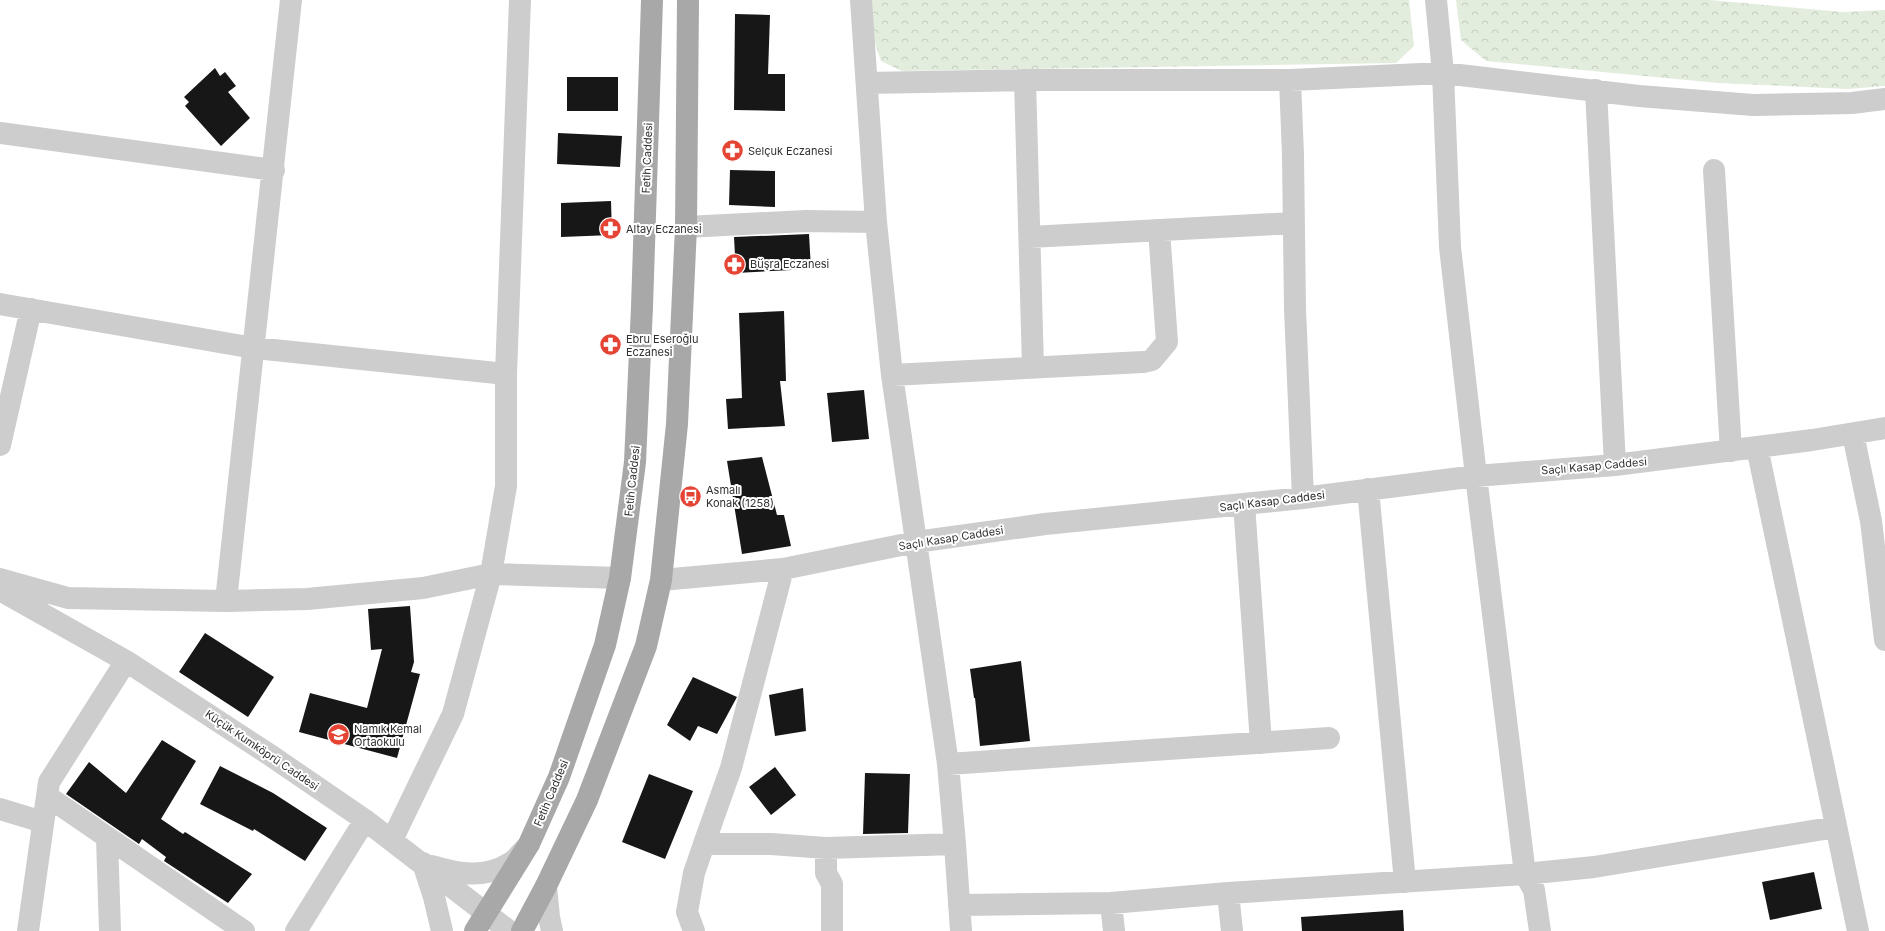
<svg xmlns="http://www.w3.org/2000/svg" width="1885" height="931" font-family="Inter,sans-serif">
	<style>
		.forest { fill: url(#forest-crowns) }
		.building { fill: #171717 }
		.lines { fill: none; stroke-linecap: round; stroke-linejoin: round }
		.minor { stroke: #cdcdcd; stroke-width: 22 }
		.major { stroke: #a8a8a8; stroke-width: 22 }
		.labels { text-anchor: middle; stroke-width: 4; stroke-linejoin: round; paint-order: stroke }
		.poi-label { font-size: 11px; fill: #303030; stroke: #fff; text-anchor: start }
		.street-label { font-size: 11px; fill: #303030; stroke: #fff }
	</style>
	<defs>
		<pattern id="forest-crowns" width="20" height="18" patternUnits="userSpaceOnUse"><rect width="20" height="18" fill="#e3edde"/><path d="M2 6a3 3 0 1 1 6 0M12 15a3 3 0 1 1 6 0" fill="none" stroke="#c3ccbf"/></pattern>
	</defs>
	<rect width="100%" height="100%" fill="#fff"/>
	<!-- forest -->
	<path class="forest" d="M872,0h537l5,46 -18,17 -494,8 -21,-10 -10,-30z
		M1456,0h254l133,12 42,-2v76l-37,3 -130,-6 -232,-22 -25,-21z"/>
	<!-- building -->
	<path class="building" d="M735,14l35,1 -2,59h17v37l-51,-1z
		M215,68l5,8 5,-4 11,14 -8,6 22,26 -29,28 -36,-40 4,-4 -5,-5z
		M567,77h51v34h-51z
		M558,133l64,3 -2,31 -63,-3z
		M730,170l45,1v36l-46,-2z
		M611,201l1,34 -51,2v-34z
		M809,234l2,35 -75,4 -2,-36z
		M784,311l2,70h-6l5,45 -57,3 -2,-30 16,-1 -3,-85z
		M864,390l5,49 -37,3 -5,-49z
		M762,457l15,58h7l7,31 -49,8 -15,-93z
		M410,606l4,56 -3,10 9,2 -23,84 -98,-26 11,-39 57,15 15,-59 -11,1 -3,-41z
		M205,633l69,44 -26,40 -69,-45z
		M1021,661l9,80 -50,5 -5,-48h-1l-4,-29z
		M693,677l44,20 -20,37 -19,-8 -8,15 -23,-16z
		M803,688l3,43 -31,5 -6,-41z
		M162,740l34,21 -35,58 22,15 2,-2 67,42 -24,29 -64,-42 2,-4 -24,-18 -3,5 -73,-50 23,-32 37,31z
		M220,766l53,27 54,35 -22,33 -51,-32 -1,2 -53,-27z
		M775,767l21,28 -25,20 -22,-28z
		M865,773l45,1 -2,59 -45,1z
		M649,774l44,17 -28,68 -43,-17z
		M1814,872l8,37 -52,11 -8,-38z
		M1403,910l1,21h-102l-1,-14z"/>
	<g class="lines">
		<!-- minor -->
		<path class="minor" d="M861,0l15,222 16,153 56,389 7,80 6,87
			M1436,0l7,73 7,174 26,229 49,398 9,16 6,41
			M1025,80l8,287
			M1290,80l3,75 2,154 8,189
			M867,83l169,-3h254l153,-7 196,23 114,9 99,-2 33,-4
			M1596,90l19,375
			M0,133l274,37
			M1714,170l17,281
			M686,227l120,-6 70,1
			M1030,237l263,-14
			M0,304l254,44 252,26
			M892,375l251,-13 9,-2 15,-18 -8,-112
			M1853,434l18,87 14,119
			M0,445l31,-136
			M1757,447l101,484
			M1368,489l37,393
			M1244,504l17,239
			M0,579l68,19 158,3 81,-2 116,-11 68,-14 129,4
			M661,580l122,-11 133,-27 129,-18 258,-26 173,-22 139,-11 197,-25 73,-12
			M0,590l126,71 144,94 95,65 144,111
			M226,601l65,-601
			M948,764l381,-26
			M47,796l197,135
			M0,809l43,13
			M107,838l3,93
			M392,840l61,-126 38,-140 15,-88v-112l14,-374
			M704,844l27,-76 52,-199
			M826,848v25l6,11v47
			M423,863l11,34 8,34
			M432,866c26,8 53,13 78,-3 6,-3 11,-11 16,-15
			M546,886l3,31 3,14
			M1228,893l4,38
			M1111,903l3,28
			M959,905l152,-2 117,-10 297,-19 69,-7 242,-40
			M28,931l21,-149 77,-121
			M296,931l69,-111
			M694,931l-7,-19 7,-39 10,-29h67l55,4 129,-4"/>
		<!-- major -->
		<path class="major" d="M475,931l54,-87 30,-67 46,-132 15,-67 15,-116 7,-155 10,-307
			M522,931l24,-45 41,-86 59,-154 15,-66 16,-156 9,-197 2,-227"/>
	</g>
	<!-- icons -->
	<defs>
		<symbol id="pharmacy-disc" viewBox="-11 -11 22 22"><circle r="9.5" fill="#e54434" stroke="#fff"/><path d="M-2-6h4v4h4v4h-4v4h-4v-4h-4v-4h4Z" fill="#fff"/></symbol>
		<symbol id="bus-disc" viewBox="-11 -11 22 22"><circle r="9.5" fill="#e54434" stroke="#fff"/><path d="M-5-6H5V4H4V6H2V4H-2V6H-4V4H-5ZM-3.5-4V0h7V-4ZM-3.5 1.2v1.5H-2V1.2ZM2 1.2v1.5H3.5V1.2Z" fill="#fff"/></symbol>
		<symbol id="school-disc" viewBox="-11 -11 22 22"><circle r="9.5" fill="#e54434" stroke="#fff"/><path d="M0-5L7-2L0 1L-7-2ZM-4 1L0 2.5L4 1V4Q0 6-4 4Z" fill="#fff"/></symbol>
	</defs>
	<g fill-rule="evenodd">
		<use href="#pharmacy-disc" x="720" y="138" width="25" height="25"/>
		<use href="#pharmacy-disc" x="598" y="216" width="25" height="25"/>
		<use href="#pharmacy-disc" x="722" y="252" width="25" height="25"/>
		<use href="#pharmacy-disc" x="598" y="332" width="25" height="25"/>
		<use href="#bus-disc" x="678" y="484" width="25" height="25"/>
		<use href="#school-disc" x="326" y="722" width="25" height="25"/>
	</g>
	<g class="labels">
		<!-- poi labels -->
		<g class="poi-label">
			<text x="748" y="155">Selçuk Eczanesi</text>
			<text x="626" y="233">Altay Eczanesi</text>
			<text x="750" y="268">Büşra Eczanesi</text>
			<text x="626" y="343">Ebru Eseroğlu<tspan x="626" dy="13">Eczanesi</tspan></text>
			<text x="706" y="494">Asmalı<tspan x="706" dy="13">Konak (1258)</tspan></text>
			<text x="354" y="733">Namık Kemal<tspan x="354" dy="13">Ortaokulu</tspan></text>
		</g>
		<!-- street labels -->
		<g class="street-label">
			<text transform="translate(647 158) rotate(-88)" y="4">Fetih Caddesi</text>
			<text transform="translate(1594 466) rotate(-5)" y="4">Saçlı Kasap Caddesi</text>
			<text transform="translate(632 481) rotate(-84)" y="4">Fetih Caddesi</text>
			<text transform="translate(1272 501) rotate(-7)" y="4">Saçlı Kasap Caddesi</text>
			<text transform="translate(951 538) rotate(-9)" y="4">Saçlı Kasap Caddesi</text>
			<text transform="translate(262 750) rotate(34)" y="4">Küçük Kumköprü Caddesi</text>
			<text transform="translate(551 793) rotate(-67)" y="4">Fetih Caddesi</text>
		</g>
	</g>
</svg>
